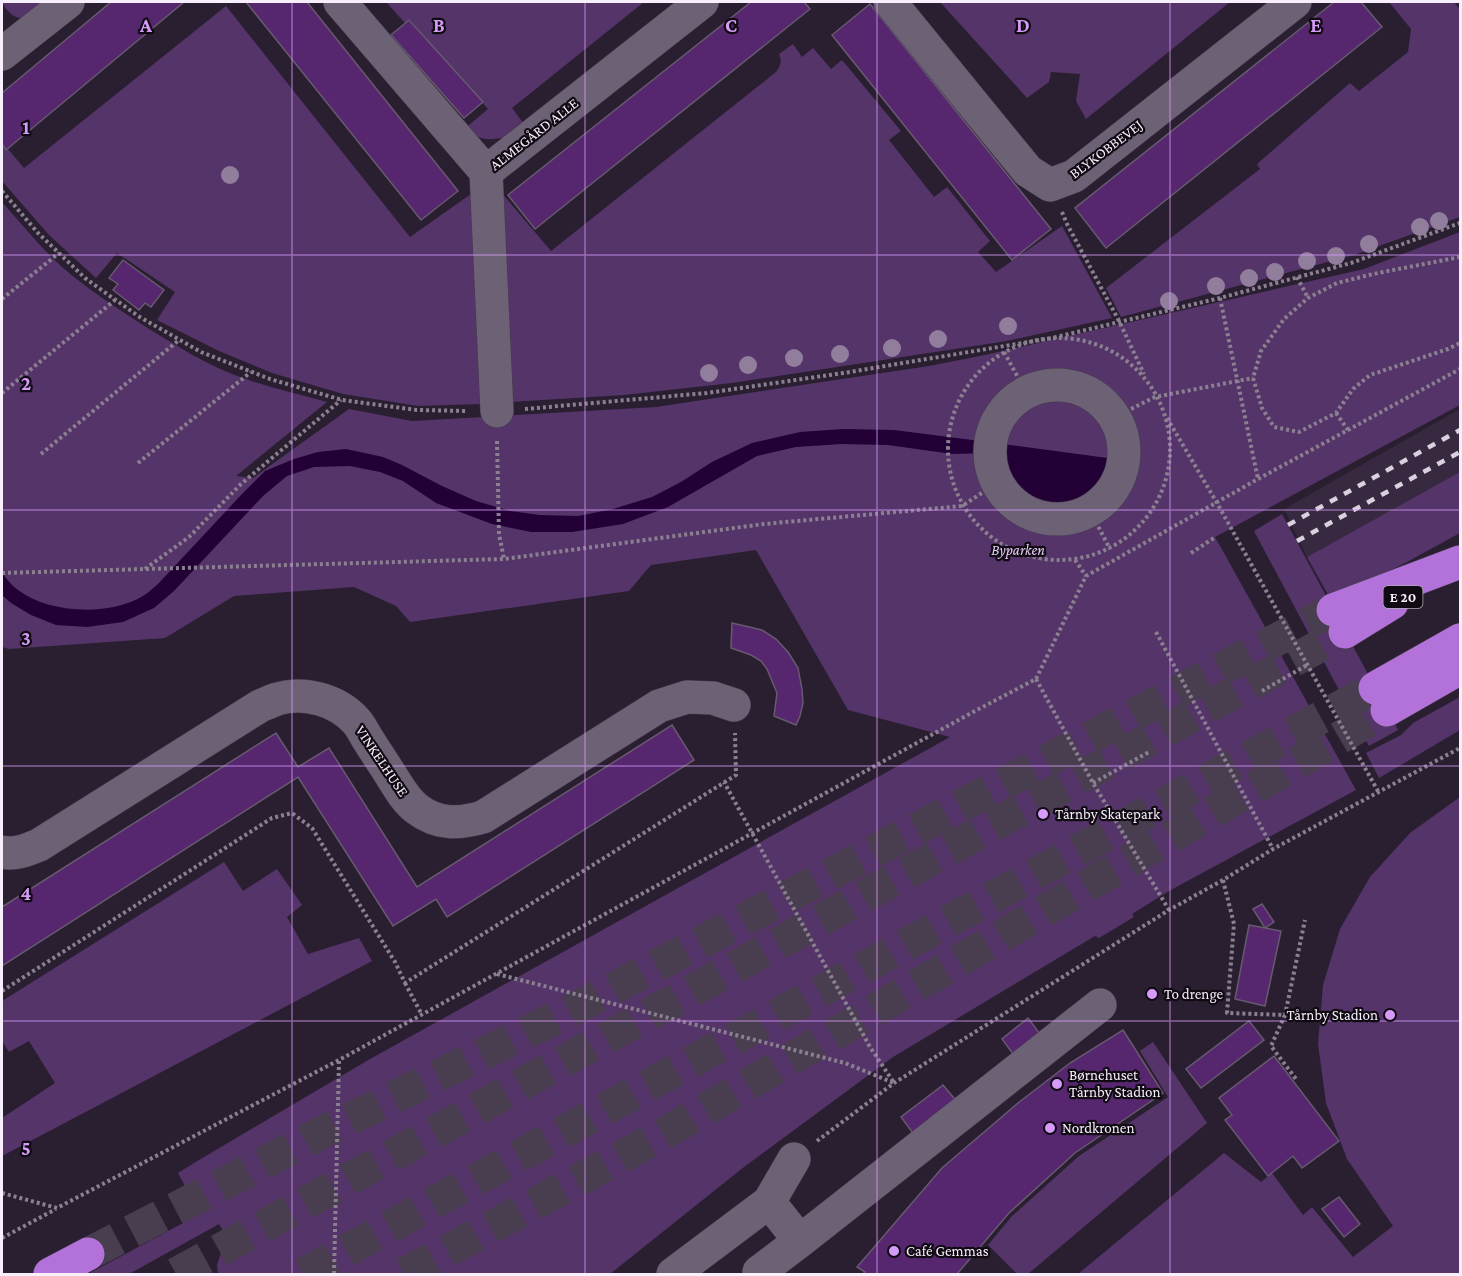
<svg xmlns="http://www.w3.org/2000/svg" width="1462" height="1276" font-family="'Crimson Pro',serif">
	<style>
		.built { fill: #372940 }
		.green { fill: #553469 }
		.water { fill: #230035 }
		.building { fill: #56266f; stroke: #675a6f; stroke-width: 1.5 }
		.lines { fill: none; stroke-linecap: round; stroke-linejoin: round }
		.highway-tunnel { stroke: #493e4f; stroke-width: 33; stroke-dasharray: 33 16; stroke-linecap: butt }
		.minor-casing { stroke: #453c4b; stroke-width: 34 }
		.highway-casing { stroke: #453c4b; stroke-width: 34 }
		.path { stroke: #8a8090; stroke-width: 4; stroke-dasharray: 3 3; stroke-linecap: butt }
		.minor { stroke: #6d6176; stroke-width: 33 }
		.highway { stroke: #b372d9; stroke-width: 33 }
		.rail { stroke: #d9d1de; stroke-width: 4.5; stroke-dasharray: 8 8; stroke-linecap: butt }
		.tree { fill: #917e9d }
		.grid { fill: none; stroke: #d69bfa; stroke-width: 1.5; stroke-opacity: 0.55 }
		.poi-dot { fill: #d69bfa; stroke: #100b13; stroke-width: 2 }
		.labels { text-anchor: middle; stroke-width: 4.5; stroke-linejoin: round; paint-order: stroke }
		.shield { fill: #100b13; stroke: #b2abb6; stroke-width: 1.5 }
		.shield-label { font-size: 14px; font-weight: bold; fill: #f7effc }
		.street-label { font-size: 15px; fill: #f7effc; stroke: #100b13 }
		.park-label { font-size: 15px; font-style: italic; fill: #e5ccf6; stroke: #100b13 }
		.poi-label { font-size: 15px; fill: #f7effc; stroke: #100b13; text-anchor: start }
		.grid-label { font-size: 20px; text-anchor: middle; font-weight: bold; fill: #d69bfa; stroke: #100b13; stroke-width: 4.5; stroke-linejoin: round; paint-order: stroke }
	</style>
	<rect width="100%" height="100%" fill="#2a1f31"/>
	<!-- built -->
	<path class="built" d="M1460,409v64l-153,84 -23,-48z"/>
	<!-- green -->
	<path class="green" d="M2,2h37l1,1 -17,15c-11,0 -17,-8 -21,-16z
		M386,2h258l-132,106 15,20c-13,7 -31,14 -46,10 -6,-2 -12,-6 -18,-8l25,-21 -78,-89 -5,3z
		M940,2h290l-144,117 -10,-18 4,-27 -29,-2 -2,10 -22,16z
		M1389,2h65l6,8v207l-106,38 -233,62 -15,-29 154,-119 -3,-5 93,-81 9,8 49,-39 3,-23z
		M226,6l184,231 61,-43 10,210 -63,2 -75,-12 -71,-21 -53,-22 -62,-31 18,-28 -58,-39 -21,25 -47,-43 -47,-54v-39l22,26z
		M793,44l9,13 11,-9 18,21 11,-9 59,71 -12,9 45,57 13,-10 43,54 -12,11 18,20 66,-46 50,92 -105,23 -275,42 -108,12 -114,7 -11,-212 52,61 225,-179c5,-7 6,-11 3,-18z
		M2,202c19,21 37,44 59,64 26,23 56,42 85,61 31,19 62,39 97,51 27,10 56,16 84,24l-91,74 17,2 96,-69 63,12 244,-14 273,-41 56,-11 379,-86 96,-37v173l-245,132 141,253 -187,101 -37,23 2,3 -35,21 -4,-2 -202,121 -149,110 -134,107h-392l-1,-9 8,-24 3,-2 -9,-15 -90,50h-41l112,-60 -22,-41 16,-10 176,-104 580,-322 -102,-27 -92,-160 -105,15 -22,26 -219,31 -14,-16 -42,-19 -120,9 -69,42 -156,11 -7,-2z
		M1460,472v61l-55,30 -74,37 -24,-43z
		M1282,514l116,216 -29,16 -115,-215z
		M1460,697v33l-81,48 -13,-25 35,-18 12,-12z
		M1460,797v477h-382l146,-121 37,29 11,-9 31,42 9,-8 41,50 40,-31 -46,-67 -21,-56 -8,-59 5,-59 17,-56 30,-52 40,-44z
		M224,862l19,29 34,-22 25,36 -15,12 21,37 51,-16 13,23 -370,195v-38l53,-35 -26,-42 -20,11 -7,-11v-40z
		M1153,1042l54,81 -179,151h-11l-29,-29 24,-29 67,-60 89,-59 -28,-46z"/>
	<!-- water -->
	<path class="water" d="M843,429l51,1 94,12 1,11 -37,1 -64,-9 -47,-1 -45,3 -39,9 -89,51 -45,17 -51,8h-41l-39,-8 -56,-21 -33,-22 -23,-9 -30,-6 -36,1 -27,9 -24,20 -89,95 -20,17 -31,14 -36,5 -31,-2 -25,-10 -20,-12 -9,-8v-22c5,6 10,13 16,17 31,24 92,26 125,6 5,-3 10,-8 15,-12l84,-90 23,-23 29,-12 24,-7 28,-3 37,8 19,8 40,21 34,15 34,10 30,4 38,1 35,-7 39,-12 29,-15 31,-20 40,-19 48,-11z
		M1002,444l113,15c-10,73 -116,60 -113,-15z"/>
	<!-- building -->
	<path class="building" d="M111,2h73l-178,148 -4,-6v-51z
		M246,2h61l151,189 -37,29z
		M751,2h53l6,7 -275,220 -27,-34z
		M1334,2h27l21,25 -276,221 -31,-40z
		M870,4l181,225 -39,31 -180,-225z
		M409,20l74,82 -19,16 -73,-83z
		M123,260l41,30 -13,17 -6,-4 -6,7 -26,-20 5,-6 -9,-6z
		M732,623l30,7 14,9 12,13 10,16 4,21 1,14 -3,13 -4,9 -22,-9 3,-23 -10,-24 -6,-8 -10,-6 -20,-7z
		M672,725l22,35 -247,157 -11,-18 -43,27 -95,-149 -296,189v-59l274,-174 22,34 31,-19 88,139z
		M1262,904l12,18 -9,6 -12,-19z
		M1249,925l32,6 -16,75 -30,-7z
		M1028,1018l15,20 -27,20 -14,-19z
		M1249,1021l15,19 -63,48 -15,-19z
		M1123,1030l40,63 -88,60 -66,60 -52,61h-94l2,-2 -8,-5 85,-99 76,-65 52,-40z
		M1274,1056l65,85 -37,27 -9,-12 -25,20 -43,-56 7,-5 -13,-17z
		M943,1085l15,18 -43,33 -14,-19z
		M1339,1197l21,27 -16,13 -22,-28z"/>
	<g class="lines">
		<!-- highway-tunnel -->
		<path class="highway-tunnel" d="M88,1254l235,-122 243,-119 767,-403
			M176,1274l1169,-642
			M303,1274l1072,-586
			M404,1274l254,-137 729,-427"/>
		<defs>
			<path id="minor" d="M340,2l146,170
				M890,2l138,169 22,14 24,-9 221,-174
				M2,54l66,-52
				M486,172l216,-170
				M486,172l11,239
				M990 452a67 67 0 1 1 134 0a67 67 0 1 1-134 0Z
				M2,852c13,3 25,-2 37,-7l221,-139c5,-2 11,-5 17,-7 28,-8 61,1 80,23 4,5 7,11 10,16 8,13 17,26 25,39 7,11 14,24 25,32 21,16 42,15 66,8l176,-111 28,-9 26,1 21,7
				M769,1202l31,39 300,-236
				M673,1274l96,-72 25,-43
				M761,1274l-2,-2 41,-31"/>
			<path id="highway" d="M1333,610l127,-48
				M1345,632l47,-29
				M1375,688l85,-48
				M1387,710l73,-42
				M50,1274l38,-20"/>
		</defs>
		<!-- minor casing -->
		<use href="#minor" class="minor-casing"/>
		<!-- highway casing -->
		<use href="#highway" class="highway-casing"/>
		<!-- path -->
		<path class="path" d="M2,191l36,42 47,45 53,38 63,36 69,27 72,21 75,10 50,1
			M1062,212l5,12 52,97 25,53
			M1460,257l-87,17 -36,9 -29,15 -24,21 -23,32 -8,27 9,30 12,19 25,5 37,-19 17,-24 17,-14 78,-26 12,-6
			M1297,277l11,21
			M1220,298l38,181
			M2,299l57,-46
			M948 449a111 111 0 1 1 222 0a111 111 0 1 1-222 0Z
			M1004,352l22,40
			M2,393l113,-93
			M525,409l182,-16 143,-21 202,-34 168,-40 131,-35 109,-40
			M1336,413l12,17
			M1115,417l40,-20 98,-19
			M1167,418l50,85 162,290
			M497,441l2,93 5,25
			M41,454l138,-114
			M138,463l113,-91
			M1090,511l20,38
			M1191,553l23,-15
			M1075,560l11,16
			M145,569l44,-32 52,-53 100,-84
			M2,573l502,-14 260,-35 198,-18 35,-23
			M1156,632l117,217
			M1036,679l57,104 76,127
			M1262,691l45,-26
			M1093,783l56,-31
			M1223,880l11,44 -7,89 58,2 20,-95
			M497,974l348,89 49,20 -24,-36 -146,-265
			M405,983l17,32
			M2,991l270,-173 20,-5 20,15 83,134 10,21 331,-208 -1,-42
			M1285,1015l-14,31 25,33
			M817,1141l77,-58 275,-173 54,-30 50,-31 187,-101
			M2,1193l55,15 282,-148 636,-349 61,-32 50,-103 172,-97 202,-110
			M2,1238l54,-29
			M334,1274l5,-214"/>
		<!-- minor -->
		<use href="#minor" class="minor"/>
		<!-- highway -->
		<use href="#highway" class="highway"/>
		<!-- rail -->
		<path class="rail" d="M1288,525l172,-95
			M1297,541l163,-89"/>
	</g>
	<!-- trees -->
	<g class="tree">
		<circle cx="230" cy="175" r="9"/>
		<circle cx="1439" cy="221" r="9"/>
		<circle cx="1420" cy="227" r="9"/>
		<circle cx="1369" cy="244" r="9"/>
		<circle cx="1336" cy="256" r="9"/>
		<circle cx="1307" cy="261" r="9"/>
		<circle cx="1275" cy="272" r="9"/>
		<circle cx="1249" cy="278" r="9"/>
		<circle cx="1216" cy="286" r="9"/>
		<circle cx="1169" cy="301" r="9"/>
		<circle cx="1008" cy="326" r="9"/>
		<circle cx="938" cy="339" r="9"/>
		<circle cx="892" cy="348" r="9"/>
		<circle cx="840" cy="354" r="9"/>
		<circle cx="794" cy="358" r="9"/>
		<circle cx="748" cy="365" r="9"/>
		<circle cx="709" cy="373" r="9"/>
	</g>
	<!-- grid -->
	<path class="grid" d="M292,2v1272M585,2v1272M877,2v1272M1170,2v1272M2,255h1458M2,510h1458M2,766h1458M2,1021h1458"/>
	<!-- markers -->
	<g class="poi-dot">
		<circle cx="1043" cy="814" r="6"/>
		<circle cx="1152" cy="994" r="6"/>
		<circle cx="1390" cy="1015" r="6"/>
		<circle cx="1057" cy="1084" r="6"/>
		<circle cx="1050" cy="1128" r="6"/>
		<circle cx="894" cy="1251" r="6"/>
	</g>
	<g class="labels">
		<!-- shield labels -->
		<rect class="shield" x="1383.5" y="586" width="39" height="22" rx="4.5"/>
		<g class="shield-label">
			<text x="1403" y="602">E 20</text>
		</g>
		<!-- street labels -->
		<g class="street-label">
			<text transform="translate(534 134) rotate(-38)" y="5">ALMEGÅRD ALLE</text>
			<text transform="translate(1106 149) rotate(-37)" y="5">BLYKOBBEVEJ</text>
			<text transform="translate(382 761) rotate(56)" y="5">VINKELHUSE</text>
		</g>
		<!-- park labels -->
		<g class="park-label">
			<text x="1018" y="555">Byparken</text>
		</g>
		<!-- poi labels -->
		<g class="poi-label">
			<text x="1055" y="819">Tårnby Skatepark</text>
			<text x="1164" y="999">To drenge</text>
			<text x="1378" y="1020" text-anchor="end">Tårnby Stadion</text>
			<text x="1069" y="1080">Børnehuset<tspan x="1069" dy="17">Tårnby Stadion</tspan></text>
			<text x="1062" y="1133">Nordkronen</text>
			<text x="906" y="1256">Café Gemmas</text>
		</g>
	</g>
	<g class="grid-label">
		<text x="146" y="32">A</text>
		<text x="439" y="32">B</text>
		<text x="731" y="32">C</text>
		<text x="1023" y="32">D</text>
		<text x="1316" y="32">E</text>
		<text x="26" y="134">1</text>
		<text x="26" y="390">2</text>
		<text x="26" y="645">3</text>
		<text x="26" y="900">4</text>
		<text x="26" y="1155">5</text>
	</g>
	<!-- border -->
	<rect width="1462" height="1276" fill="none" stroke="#f7effc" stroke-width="6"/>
</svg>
